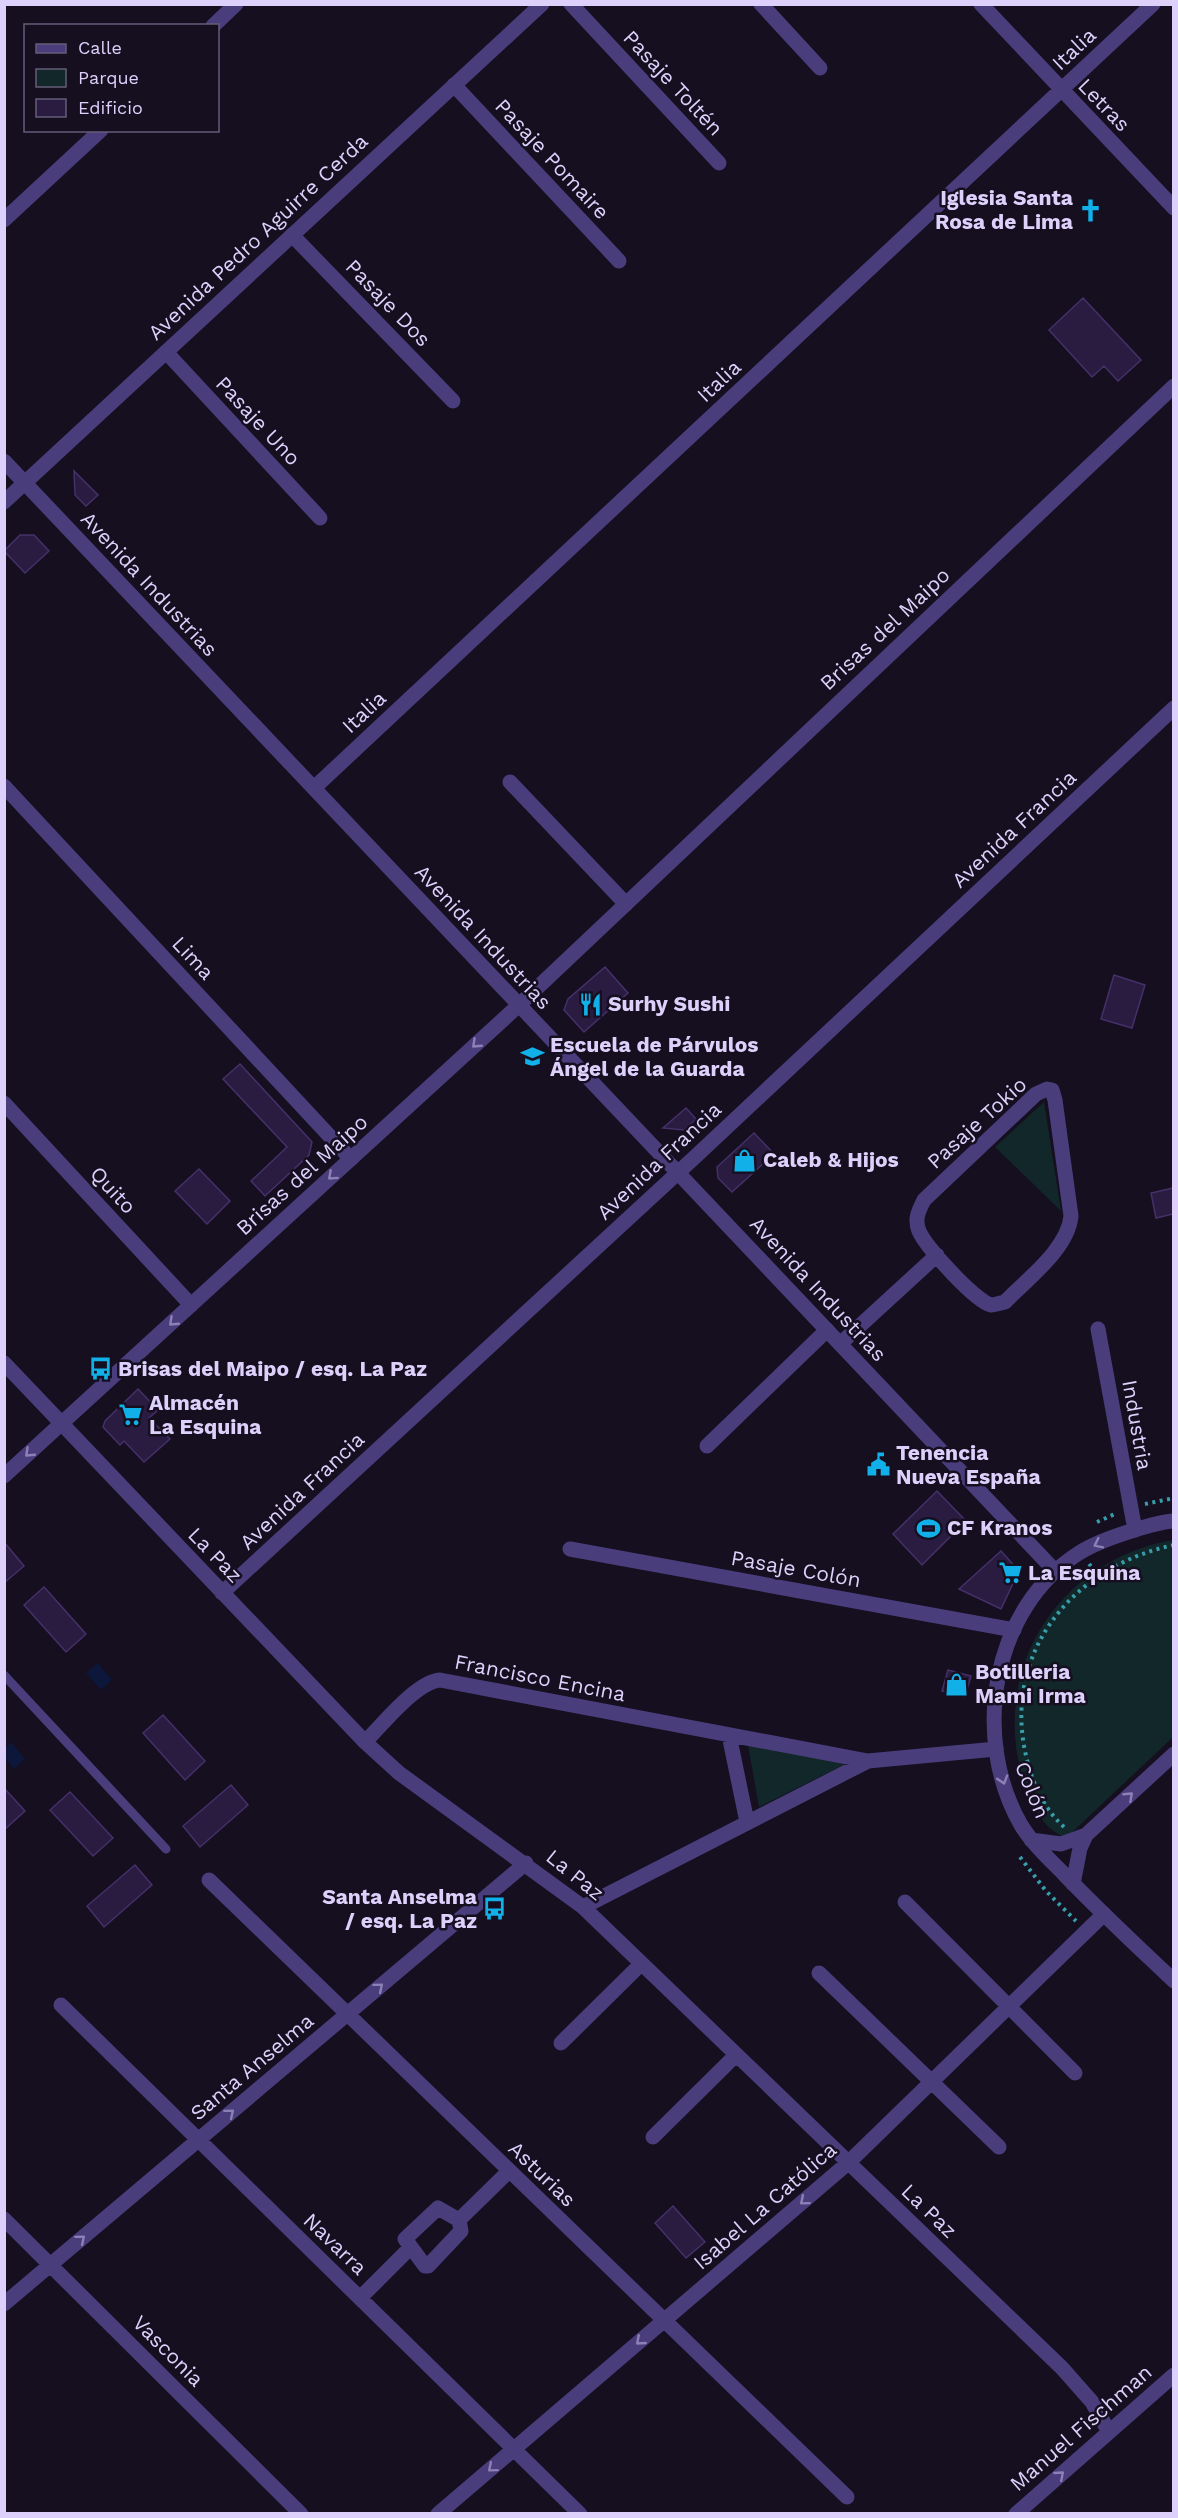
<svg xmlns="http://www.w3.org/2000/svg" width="1178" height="2518" font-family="'Work Sans',sans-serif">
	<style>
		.green { fill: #12272a }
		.water { fill: #0d163b }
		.building { fill: #291c40; stroke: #45306a; stroke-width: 1.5 }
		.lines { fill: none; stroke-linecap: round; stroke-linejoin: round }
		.path { stroke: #379eaa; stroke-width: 4; stroke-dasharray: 3 4.5; stroke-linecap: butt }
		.service { stroke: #4a3d7c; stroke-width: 9 }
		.minor { stroke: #4a3d7c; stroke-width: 15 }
		.tertiary { stroke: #4a3d7c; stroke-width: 15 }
		.oneway { stroke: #8c80b6 }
		.labels { text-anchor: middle; stroke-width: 5; stroke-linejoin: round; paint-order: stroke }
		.street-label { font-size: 21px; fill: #ddd1fc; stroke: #150f20 }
		.poi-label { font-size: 21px; font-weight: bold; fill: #ddd1fc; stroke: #150f20; text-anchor: start }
	</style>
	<rect width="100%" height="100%" fill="#150f20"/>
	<!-- green -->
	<path class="green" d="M1044,1102l17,109 -66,-64z
		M1173,1540v197l-108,102c-6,-5 -16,-10 -21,-17 -16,-20 -25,-51 -28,-76 -12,-102 58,-189 157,-206z
		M748,1745l99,18 -88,44z"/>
	<!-- water -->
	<path class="water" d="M98,1663l14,17 -11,10 -15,-17z
		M11,1742l14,17 -11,10 -9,-11v-10z"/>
	<!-- building -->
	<path class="building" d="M1083,298l58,62 -23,21 -14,-15 -12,11 -43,-47z
		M74,471l24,24 -12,11 -11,-11z
		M20,535h14l15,16 -24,22 -21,-22z
		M605,967l23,26 -44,39 -20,-22 4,-11z
		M1114,975l31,10 -13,43 -31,-9z
		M240,1064l72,78 -3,13 -44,41 -14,-15 36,-34 -64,-68z
		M686,1108l10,11 -12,11 -21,-2z
		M754,1133l20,21 -42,38 -14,-14 -1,-11z
		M199,1169l31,32 -23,23 -32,-33z
		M1173,1188v26l-17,4 -5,-25z
		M138,1389l20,21 -9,8 21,21 -26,23 -20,-21 -4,4 -17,-18 2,-6z
		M937,1491l29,30 -44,44 -29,-31z
		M4,1542l20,24 -20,17z
		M1001,1551l18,20 -18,38 -42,-20z
		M44,1587l42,47 -20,18 -42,-47z
		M948,1670l23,6 -6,21 -23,-6z
		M163,1715l42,46 -20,19 -42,-47z
		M231,1785l17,20 -48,42 -17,-21z
		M4,1788l21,23 -21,19z
		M70,1792l43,46 -20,18 -43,-46z
		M135,1865l17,20 -48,42 -17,-21z
		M673,2206l32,36 -19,16 -31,-35z"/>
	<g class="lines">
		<!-- path -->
		<path class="path" d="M1145,1504l29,-6
			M1097,1522l18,-8
			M1089,1564l9,11
			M1064,1827c-22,-20 -33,-47 -39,-76 -21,-102 51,-186 149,-206
			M1020,1857l26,34 30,30"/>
		<!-- service -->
		<path class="service" d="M4,1675l162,174"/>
		<!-- minor -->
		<path class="minor" d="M571,4l148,159
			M761,4l59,64
			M981,4l193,204
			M213,26l23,-22
			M454,85l165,176
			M4,220l97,-90
			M292,235l161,166
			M166,352l154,166
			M510,782l116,122
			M4,786l347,373
			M314,788l839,-784
			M1047,1089l5,1 3,10 16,116c-3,33 -44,63 -66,86 -4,1 -10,3 -14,3 -16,-4 -65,-58 -72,-74 -5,-12 0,-21 5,-31l112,-106z
			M4,1103l187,202
			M1098,1329l37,201
			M840,1344l97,-89
			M4,1363l361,379 34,31 184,134 479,461 30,34 17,30
			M707,1446l120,-116
			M570,1549l444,81
			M222,1593l474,-437 478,-448
			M729,1735l18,87
			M365,1742c17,-17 51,-60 75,-62l428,81 128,-12
			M209,1880l638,617
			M905,1902l170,171
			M583,1907l285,-146
			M819,1973l180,174
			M61,2005l519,509
			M561,2043l80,-79
			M653,2137l83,-82
			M438,2208l21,12 2,11 -33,35h-3l-20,-27z
			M4,2219l297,295
			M459,2220l50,-49
			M360,2298l50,-50
			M4,2304l522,-441
			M438,2514l410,-351 256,-249
			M1016,2514l158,-139"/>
		<!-- tertiary -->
		<path class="tertiary" d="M4,461l1052,1111
			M4,502l538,-498
			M4,1476l515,-471 655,-619
			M1174,1521c-17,1 -33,7 -49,12 -15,5 -32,11 -46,20 -88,56 -108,185 -58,272 11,18 27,33 42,48 35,37 73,72 111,108
			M1031,1840l30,4 25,-9
			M1073,1884l7,-36 6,-13 88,-81"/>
	</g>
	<!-- one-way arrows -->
	<defs><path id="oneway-chevron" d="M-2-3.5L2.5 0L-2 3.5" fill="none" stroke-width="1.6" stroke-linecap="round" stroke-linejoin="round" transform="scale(1.5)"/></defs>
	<g class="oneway">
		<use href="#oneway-chevron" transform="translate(476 1044) rotate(137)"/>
		<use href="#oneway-chevron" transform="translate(332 1176) rotate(138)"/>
		<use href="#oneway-chevron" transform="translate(173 1322) rotate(137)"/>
		<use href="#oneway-chevron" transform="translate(29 1453) rotate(137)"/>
		<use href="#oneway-chevron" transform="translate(1098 1544) rotate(154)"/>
		<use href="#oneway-chevron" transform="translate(1003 1780) rotate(73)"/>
		<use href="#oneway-chevron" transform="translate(1129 1796) rotate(-43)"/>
		<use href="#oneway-chevron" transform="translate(379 1987) rotate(-40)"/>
		<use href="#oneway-chevron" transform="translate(230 2113) rotate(-40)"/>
		<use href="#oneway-chevron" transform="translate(804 2201) rotate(140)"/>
		<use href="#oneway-chevron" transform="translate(81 2239) rotate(-40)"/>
		<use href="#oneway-chevron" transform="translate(640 2341) rotate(139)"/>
		<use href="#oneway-chevron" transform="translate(492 2468) rotate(140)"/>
		<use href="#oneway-chevron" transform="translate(1060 2475) rotate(-41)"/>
	</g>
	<!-- icons -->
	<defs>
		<symbol id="church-bare" viewBox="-9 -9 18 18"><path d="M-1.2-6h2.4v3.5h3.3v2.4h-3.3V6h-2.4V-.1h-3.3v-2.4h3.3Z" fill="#11b0e8" stroke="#150f20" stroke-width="2.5" paint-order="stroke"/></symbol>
		<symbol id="restaurant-bare" viewBox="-9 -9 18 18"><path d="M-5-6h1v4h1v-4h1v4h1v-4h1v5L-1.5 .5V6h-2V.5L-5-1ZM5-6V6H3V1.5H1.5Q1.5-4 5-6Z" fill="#11b0e8" stroke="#150f20" stroke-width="2.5" paint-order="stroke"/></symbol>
		<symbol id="school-bare" viewBox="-9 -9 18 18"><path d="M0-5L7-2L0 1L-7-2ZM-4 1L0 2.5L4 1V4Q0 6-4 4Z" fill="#11b0e8" stroke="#150f20" stroke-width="2.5" paint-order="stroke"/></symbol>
		<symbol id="shop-bare" viewBox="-9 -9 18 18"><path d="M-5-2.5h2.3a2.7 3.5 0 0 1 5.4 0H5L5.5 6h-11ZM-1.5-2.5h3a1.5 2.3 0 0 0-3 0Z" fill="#11b0e8" stroke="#150f20" stroke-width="2.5" paint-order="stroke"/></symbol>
		<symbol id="bus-bare" viewBox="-9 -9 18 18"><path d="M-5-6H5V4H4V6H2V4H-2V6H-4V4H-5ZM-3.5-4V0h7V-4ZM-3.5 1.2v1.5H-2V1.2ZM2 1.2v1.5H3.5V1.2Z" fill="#11b0e8" stroke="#150f20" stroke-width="2.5" paint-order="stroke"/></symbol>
		<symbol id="supermarket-bare" viewBox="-9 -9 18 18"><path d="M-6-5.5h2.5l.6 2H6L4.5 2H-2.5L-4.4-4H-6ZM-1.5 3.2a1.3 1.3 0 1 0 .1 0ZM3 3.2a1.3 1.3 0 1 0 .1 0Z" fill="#11b0e8" stroke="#150f20" stroke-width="2.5" paint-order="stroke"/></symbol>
		<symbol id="civic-bare" viewBox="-9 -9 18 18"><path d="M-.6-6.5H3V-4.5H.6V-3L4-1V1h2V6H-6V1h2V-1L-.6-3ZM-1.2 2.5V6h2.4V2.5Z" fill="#11b0e8" stroke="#150f20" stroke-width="2.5" paint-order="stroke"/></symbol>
		<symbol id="stadium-bare" viewBox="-9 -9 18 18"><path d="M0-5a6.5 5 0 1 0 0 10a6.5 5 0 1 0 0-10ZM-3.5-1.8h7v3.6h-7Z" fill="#11b0e8" stroke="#150f20" stroke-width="2.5" paint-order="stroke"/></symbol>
	</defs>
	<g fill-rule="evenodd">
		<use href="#church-bare" x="1074" y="194" width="33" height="33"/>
		<use href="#restaurant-bare" x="574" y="988" width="33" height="33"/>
		<use href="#school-bare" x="516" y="1040" width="33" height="33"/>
		<use href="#shop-bare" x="728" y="1144" width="33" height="33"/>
		<use href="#bus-bare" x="84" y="1352" width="33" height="33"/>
		<use href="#supermarket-bare" x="114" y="1398" width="33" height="33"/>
		<use href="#civic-bare" x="862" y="1448" width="33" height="33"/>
		<use href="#stadium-bare" x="912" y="1512" width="33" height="33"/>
		<use href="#supermarket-bare" x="994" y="1556" width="33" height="33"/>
		<use href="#shop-bare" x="940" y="1668" width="33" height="33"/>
		<use href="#bus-bare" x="478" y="1892" width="33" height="33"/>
	</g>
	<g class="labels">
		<!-- street labels -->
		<g class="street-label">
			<text transform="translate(1074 49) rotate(-43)" y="7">Italia</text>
			<text transform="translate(673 83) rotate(47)" y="7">Pasaje Toltén</text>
			<text transform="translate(1104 105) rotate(46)" y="7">Letras</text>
			<text transform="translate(552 159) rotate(47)" y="7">Pasaje Pomaire</text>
			<text transform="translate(258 237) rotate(-43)" y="7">Avenida Pedro Aguirre Cerda</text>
			<text transform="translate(388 303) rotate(46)" y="7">Pasaje Dos</text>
			<text transform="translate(719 381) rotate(-43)" y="7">Italia</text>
			<text transform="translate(258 421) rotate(47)" y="7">Pasaje Uno</text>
			<text transform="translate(149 584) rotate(47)" y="7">Avenida Industrias</text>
			<text transform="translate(885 629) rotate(-43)" y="7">Brisas del Maipo</text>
			<text transform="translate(364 712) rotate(-43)" y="7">Italia</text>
			<text transform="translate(1014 829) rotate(-43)" y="7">Avenida Francia</text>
			<text transform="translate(483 937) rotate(47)" y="7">Avenida Industrias</text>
			<text transform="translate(193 958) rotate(47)" y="7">Lima</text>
			<text transform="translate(977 1123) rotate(-42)" y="7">Pasaje Tokio</text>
			<text transform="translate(659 1161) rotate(-43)" y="7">Avenida Francia</text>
			<text transform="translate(302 1175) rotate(-42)" y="7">Brisas del Maipo</text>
			<text transform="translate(113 1190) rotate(47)" y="7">Quito</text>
			<text transform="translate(818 1289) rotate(47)" y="7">Avenida Industrias</text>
			<text transform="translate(1137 1425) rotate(80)" y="7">Industria</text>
			<text transform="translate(302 1491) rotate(-43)" y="7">Avenida Francia</text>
			<text transform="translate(215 1555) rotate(46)" y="7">La Paz</text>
			<text transform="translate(796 1569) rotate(10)" y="7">Pasaje Colón</text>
			<text transform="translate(540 1678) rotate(11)" y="7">Francisco Encina</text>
			<text transform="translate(1032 1790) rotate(68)" y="7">Colón</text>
			<text transform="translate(575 1875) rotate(39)" y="7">La Paz</text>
			<text transform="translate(252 2067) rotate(-40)" y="7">Santa Anselma</text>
			<text transform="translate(542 2174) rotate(44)" y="7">Asturias</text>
			<text transform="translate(765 2206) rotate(-41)" y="7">Isabel La Católica</text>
			<text transform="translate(929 2211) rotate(44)" y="7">La Paz</text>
			<text transform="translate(335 2244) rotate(44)" y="7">Navarra</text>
			<text transform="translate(168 2351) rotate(45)" y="7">Vasconia</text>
			<text transform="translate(1081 2428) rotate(-41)" y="7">Manuel Fischman</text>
		</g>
		<!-- poi labels -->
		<g class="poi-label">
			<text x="1073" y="205" text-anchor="end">Iglesia Santa<tspan x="1073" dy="24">Rosa de Lima</tspan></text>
			<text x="608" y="1011">Surhy Sushi</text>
			<text x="550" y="1052">Escuela de Párvulos<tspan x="550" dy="24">Ángel de la Guarda</tspan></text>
			<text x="763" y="1167">Caleb &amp; Hijos</text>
			<text x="118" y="1376">Brisas del Maipo / esq. La Paz</text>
			<text x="149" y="1410">Almacén<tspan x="149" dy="24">La Esquina</tspan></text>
			<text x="896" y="1460">Tenencia<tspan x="896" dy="24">Nueva España</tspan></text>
			<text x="947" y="1535">CF Kranos</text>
			<text x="1028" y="1580">La Esquina</text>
			<text x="975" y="1679">Botilleria<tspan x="975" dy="24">Mami Irma</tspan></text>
			<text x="477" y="1904" text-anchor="end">Santa Anselma<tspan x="477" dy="24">/ esq. La Paz</tspan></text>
		</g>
	</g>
	<!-- border -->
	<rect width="1178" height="2518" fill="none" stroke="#ddd1fc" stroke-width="12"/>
	<!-- legend -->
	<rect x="24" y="24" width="195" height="108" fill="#150f20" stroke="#655d78" stroke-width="1.5"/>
	<rect x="36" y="44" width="30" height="9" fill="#4a3d7c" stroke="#655d78" stroke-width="1.5"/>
	<text x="78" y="54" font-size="18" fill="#ddd1fc">Calle</text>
	<rect x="36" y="69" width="30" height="18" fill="#12272a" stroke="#655d78" stroke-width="1.5"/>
	<text x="78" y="84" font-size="18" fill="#ddd1fc">Parque</text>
	<rect x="36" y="99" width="30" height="18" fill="#291c40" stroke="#655d78" stroke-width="1.5"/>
	<text x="78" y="114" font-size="18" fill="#ddd1fc">Edificio</text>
</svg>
